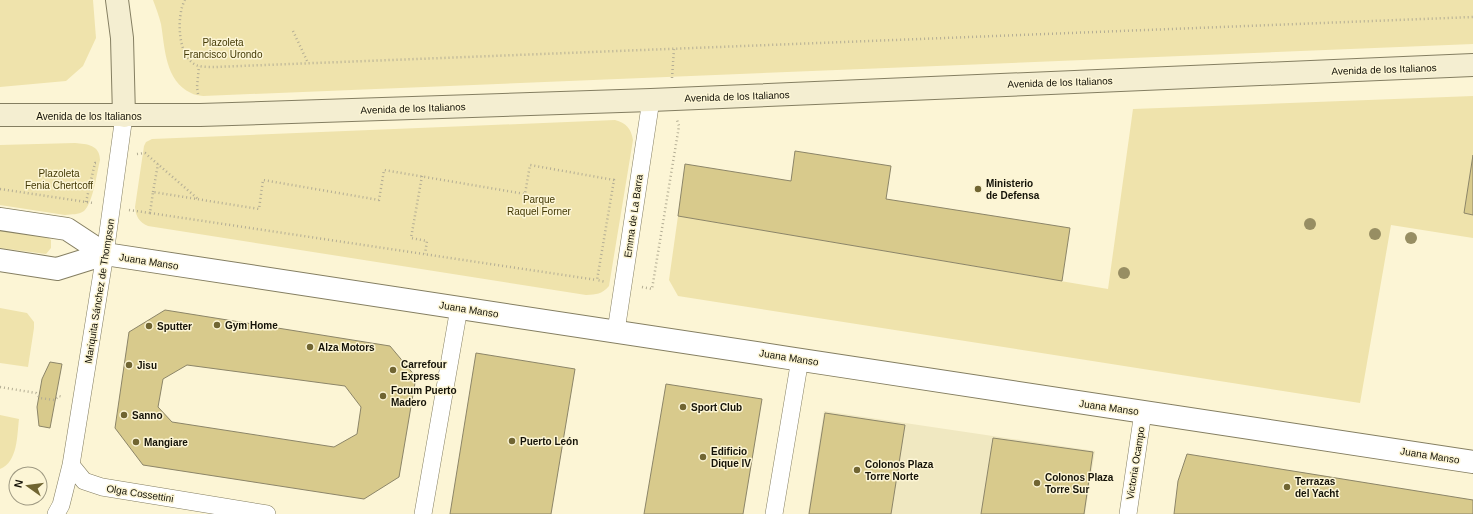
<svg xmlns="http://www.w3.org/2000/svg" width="1473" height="514" font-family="Helvetica,sans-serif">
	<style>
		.built { fill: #f0e8c1 }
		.green { fill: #efe3ac }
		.building { fill: #d8ca8c; stroke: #8c8568; fill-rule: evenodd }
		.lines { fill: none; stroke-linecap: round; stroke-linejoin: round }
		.minor-casing { stroke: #847e61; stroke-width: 18 }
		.tertiary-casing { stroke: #847e61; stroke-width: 24 }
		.secondary-casing { stroke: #847e61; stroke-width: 24 }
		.path { stroke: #b3ad94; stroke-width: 2.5; stroke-dasharray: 1 3; stroke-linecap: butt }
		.minor { stroke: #fff; stroke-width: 17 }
		.tertiary { stroke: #fff; stroke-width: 22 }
		.secondary { stroke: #f4eed1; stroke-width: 22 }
		.tree { fill: #978e63 }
		.poi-dot { fill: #706532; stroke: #fcf5d5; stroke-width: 1.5 }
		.labels { text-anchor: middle; stroke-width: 3; stroke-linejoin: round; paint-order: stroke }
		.park-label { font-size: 10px; fill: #443a06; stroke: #fcf5d5 }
		.street-label { font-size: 10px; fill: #141207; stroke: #fcf5d5 }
		.poi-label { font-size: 10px; font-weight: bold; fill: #141207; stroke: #fcf5d5; text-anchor: start }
	</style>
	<rect width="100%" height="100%" fill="#fcf5d5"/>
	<!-- built -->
	<path class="built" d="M824,411l271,40 -10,63h-277z"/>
	<!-- green -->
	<path class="green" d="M0,0h93l3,38 -13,28 -17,15 -66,6z
		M153,0h1320v44l-1270,52c-4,-1 -9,-1 -12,-3 -26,-12 -26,-45 -30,-69 -2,-8 -5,-16 -8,-24z
		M1473,96v142l-82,-13 -31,178 -682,-107 -9,-16 9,-64 430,73 25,-180z
		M615,120c11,3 16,8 18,20l-24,146c-8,9 -12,8 -23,9l-438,-69c-9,-4 -12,-9 -13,-19l9,-61 2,-4 6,-3z
		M75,143c12,1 25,2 25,17 -3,12 -7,43 -16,51 -6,4 -12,3 -19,4l-65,-10v-60z
		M0,226l43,7 8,7v8l-5,6 -46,-6z
		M0,308l27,5 7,9v6l-6,39 -28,-4z
		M0,415l19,4c-2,16 -1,43 -19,50z"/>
	<!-- building -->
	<path class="building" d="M795,151l96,15 -5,33 184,29 -8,53 -384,-65 7,-52 106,17z
		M1473,155v60l-9,-2z
		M165,310l225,36 26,31 -17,100 -35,22 -221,-34 -28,-37 14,-96zM187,365l158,21 16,21 -4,27 -23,13 -162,-25 -14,-15 5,-28z
		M476,353l99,16 -24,145h-101z
		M50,362l12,2 -12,64 -11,-2 -2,-19 5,-28z
		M666,384l96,15 -19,115h-99z
		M825,413l80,12 -14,89h-82z
		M993,438l100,14 -9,62h-103z
		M1187,454l286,46v14h-299l4,-33z"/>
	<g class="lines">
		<defs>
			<path id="minor" d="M616,331l35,-231
				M71,465l13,16 18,6 165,27
				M56,514l5,-9 10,-40 34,-211 19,-138
				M423,514l36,-206
				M774,514l26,-155
				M1128,514l15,-102"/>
			<path id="tertiary" d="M0,219l67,10 38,25c456,69 912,139 1368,208
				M0,260l57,9 48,-15"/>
			<path id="secondary" d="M117,0l5,38 2,78
				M0,115h200l451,-15 822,-35"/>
		</defs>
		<!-- minor casing -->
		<use href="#minor" class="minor-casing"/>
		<!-- tertiary casing -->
		<use href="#tertiary" class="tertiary-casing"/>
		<!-- secondary casing -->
		<use href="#secondary" class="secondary-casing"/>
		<!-- path -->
		<path class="path" d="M185,0c-9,15 -8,61 14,66 5,1 11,1 16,1l1258,-50
			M293,31l15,32
			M672,78l2,-29
			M198,94l-1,-7 2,-21
			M137,154l8,-1 53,46
			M422,176l-11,62 16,3 -2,13
			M0,189l93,14
			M153,192l5,-28
			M86,202l9,-39h4
			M129,210l21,3 3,-21 106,17 4,-29 116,20 5,-30 141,24 5,-29 84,15 -17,100 9,2
			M150,213l447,67
			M642,287l10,2 27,-163 -2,-6
			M0,387l36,6 4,5 14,2 5,-4 4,1"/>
		<!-- minor -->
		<use href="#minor" class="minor"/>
		<!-- tertiary -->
		<use href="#tertiary" class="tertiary"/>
		<!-- secondary -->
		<use href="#secondary" class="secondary"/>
	</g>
	<!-- trees -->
	<g class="tree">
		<circle cx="1310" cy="224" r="6"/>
		<circle cx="1375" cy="234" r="6"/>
		<circle cx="1411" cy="238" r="6"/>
		<circle cx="1124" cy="273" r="6"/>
	</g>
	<!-- markers -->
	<g class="poi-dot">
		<circle cx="978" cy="189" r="4"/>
		<circle cx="217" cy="325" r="4"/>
		<circle cx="149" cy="326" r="4"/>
		<circle cx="310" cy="347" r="4"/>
		<circle cx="129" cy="365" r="4"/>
		<circle cx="393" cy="370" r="4"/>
		<circle cx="383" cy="396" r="4"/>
		<circle cx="683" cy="407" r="4"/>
		<circle cx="124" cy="415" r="4"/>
		<circle cx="512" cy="441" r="4"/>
		<circle cx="136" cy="442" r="4"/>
		<circle cx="703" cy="457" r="4"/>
		<circle cx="857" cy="470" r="4"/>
		<circle cx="1037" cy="483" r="4"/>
		<circle cx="1287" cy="487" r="4"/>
	</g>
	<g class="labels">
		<!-- park labels -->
		<g class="park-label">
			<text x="223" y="46">Plazoleta<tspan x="223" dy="12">Francisco Urondo</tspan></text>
			<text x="59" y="177">Plazoleta<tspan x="59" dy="12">Fenia Chertcoff</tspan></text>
			<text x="539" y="203">Parque<tspan x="539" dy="12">Raquel Forner</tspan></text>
		</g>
		<!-- street labels -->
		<g class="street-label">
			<text transform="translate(1384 69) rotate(-2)" y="4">Avenida de los Italianos</text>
			<text transform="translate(1060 82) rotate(-2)" y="4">Avenida de los Italianos</text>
			<text transform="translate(737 96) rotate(-2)" y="4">Avenida de los Italianos</text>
			<text transform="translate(413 108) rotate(-2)" y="4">Avenida de los Italianos</text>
			<text x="89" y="120">Avenida de los Italianos</text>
			<text transform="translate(633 216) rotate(-82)" y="4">Emma de La Barra</text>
			<text transform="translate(149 261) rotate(9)" y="4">Juana Manso</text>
			<text transform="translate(99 291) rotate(-81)" y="4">Mariquita Sánchez de Thompson</text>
			<text transform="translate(469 309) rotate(9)" y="4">Juana Manso</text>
			<text transform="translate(789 357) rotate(9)" y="4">Juana Manso</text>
			<text transform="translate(1109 407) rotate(8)" y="4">Juana Manso</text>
			<text transform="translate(1430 455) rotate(9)" y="4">Juana Manso</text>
			<text transform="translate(1135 463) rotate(-81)" y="4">Victoria Ocampo</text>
			<text transform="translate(140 493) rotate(9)" y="4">Olga Cossettini</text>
		</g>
		<!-- poi labels -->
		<g class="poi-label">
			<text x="986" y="187">Ministerio<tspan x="986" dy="12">de Defensa</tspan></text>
			<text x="225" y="329">Gym Home</text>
			<text x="157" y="330">Sputter</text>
			<text x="318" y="351">Alza Motors</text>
			<text x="401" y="368">Carrefour<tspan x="401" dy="12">Express</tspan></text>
			<text x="137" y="369">Jisu</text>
			<text x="391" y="394">Forum Puerto<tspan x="391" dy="12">Madero</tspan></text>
			<text x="691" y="411">Sport Club</text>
			<text x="132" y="419">Sanno</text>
			<text x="520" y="445">Puerto León</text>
			<text x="144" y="446">Mangiare</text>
			<text x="711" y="455">Edificio<tspan x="711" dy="12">Dique IV</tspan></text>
			<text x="865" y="468">Colonos Plaza<tspan x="865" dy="12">Torre Norte</tspan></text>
			<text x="1045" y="481">Colonos Plaza<tspan x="1045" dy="12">Torre Sur</tspan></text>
			<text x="1295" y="485">Terrazas<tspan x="1295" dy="12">del Yacht</tspan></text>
		</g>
	</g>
	<!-- north arrow -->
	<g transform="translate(28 486) rotate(284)"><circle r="19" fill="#fcf5d5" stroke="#9f9a83"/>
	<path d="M0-3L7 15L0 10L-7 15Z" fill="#706532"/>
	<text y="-6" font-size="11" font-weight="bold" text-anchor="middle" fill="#141207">N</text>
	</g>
</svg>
